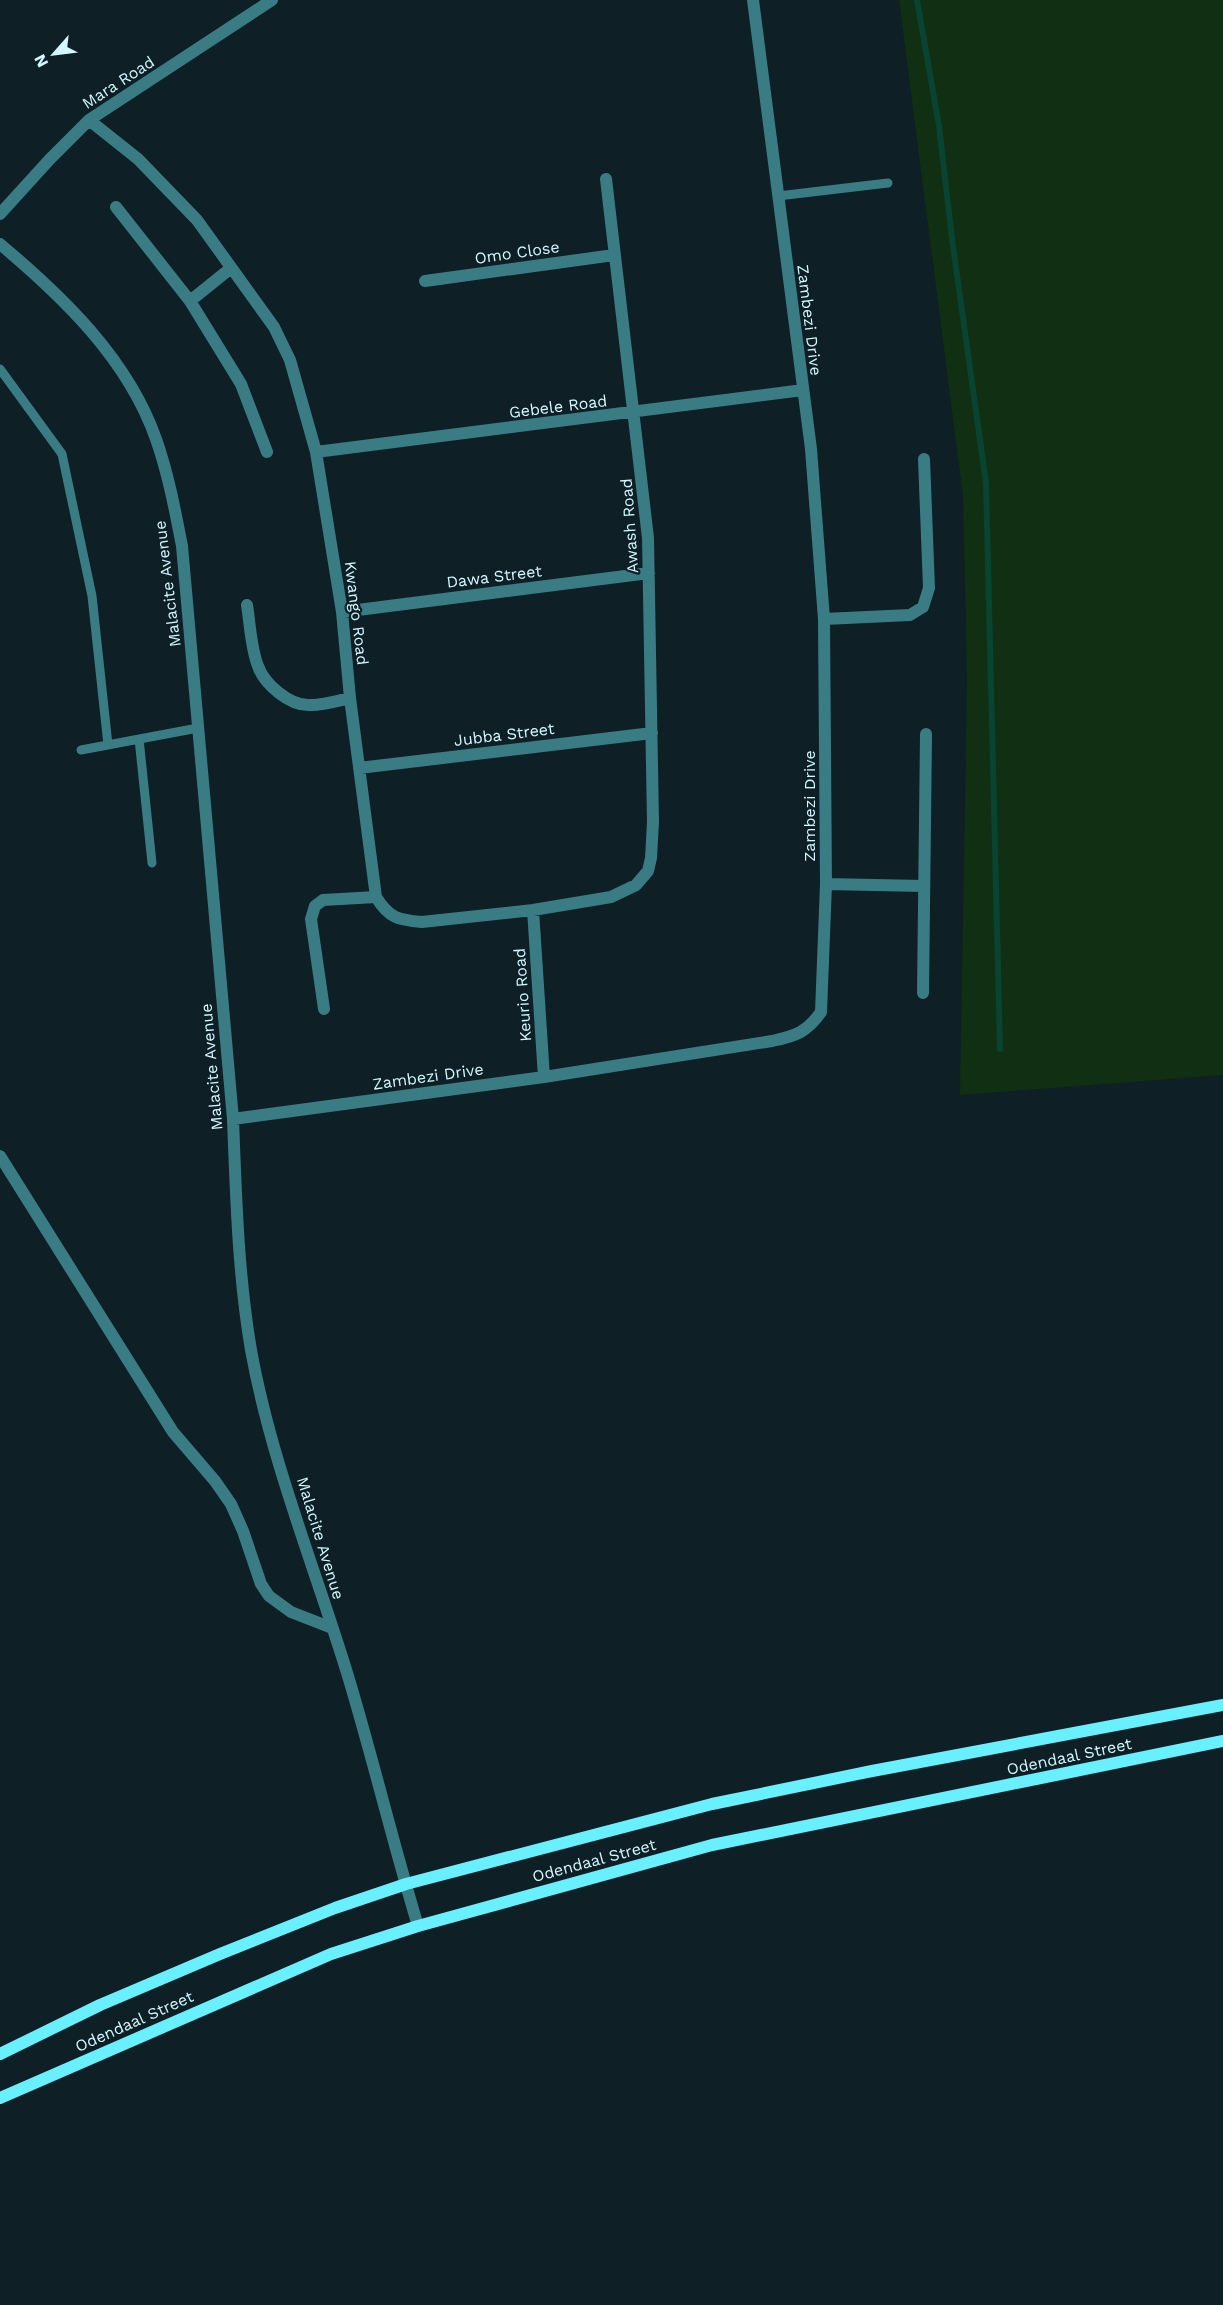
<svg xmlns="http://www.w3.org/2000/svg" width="1223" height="2305" font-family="'Work Sans',sans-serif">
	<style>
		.green { fill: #112f12 }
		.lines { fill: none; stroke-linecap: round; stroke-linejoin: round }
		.stream { stroke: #094332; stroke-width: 6 }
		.lane { stroke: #397c84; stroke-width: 9 }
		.street { stroke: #397c84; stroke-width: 12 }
		.secondary { stroke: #69f0ff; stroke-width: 12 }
		.labels { text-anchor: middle; stroke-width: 4.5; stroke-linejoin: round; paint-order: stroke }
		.street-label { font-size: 16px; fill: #d2f7ff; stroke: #0e1f25 }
	</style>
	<rect width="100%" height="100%" fill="#0e1f25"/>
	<!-- green -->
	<path class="green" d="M899,0h324v1075l-263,20 7,-414 -4,-185z"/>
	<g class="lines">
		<!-- stream -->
		<path class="stream" d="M917,0l22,126 13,113 34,244 14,566"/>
		<!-- lane -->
		<path class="lane" d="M778,196l110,-13
			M0,369l62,85 30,142 16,149
			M139,739l13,124
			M81,750l117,-22"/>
		<!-- street -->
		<path class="street" d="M89,120l49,39 59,61 77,107 16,33 26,92 26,160 8,86 26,199c13,21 22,23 46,25l111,-12 78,-13 25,-12 12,-14 3,-13 2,-36 -5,-284 -42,-359
			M116,207l74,94
			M0,214l50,-55 39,-39 183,-120
			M0,244c63,53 128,115 156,195 12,34 19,71 26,107l51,573c3,77 5,155 18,231 20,111 64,218 97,326 25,83 45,167 70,250
			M231,268l-41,33 51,83 26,68
			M425,281l189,-26
			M316,452l487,-62
			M247,605c3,19 4,44 11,61 6,18 31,39 50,39 13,1 29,-4 42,-7
			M342,612l307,-39
			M824,619l86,-4 13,-8 6,-19 -5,-129
			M359,768l293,-35
			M826,884l98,2
			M533,910l11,167
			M923,993l3,-259
			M324,1009l-13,-90 4,-13 8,-6 53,-3
			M233,1119l311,-42 228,-36c24,-5 35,-9 49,-29l5,-128 -2,-265 -13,-170 -58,-449
			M0,1156l173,276 42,49 16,23 12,27 18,53 8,12 22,16 41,16"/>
		<!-- secondary -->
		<path class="secondary" d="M0,2054l100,-49 120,-51 115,-46 71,-24 306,-80 160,-33 351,-66
			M0,2098l331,-144 87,-28 294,-81 511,-104"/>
	</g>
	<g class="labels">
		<!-- street labels -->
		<g class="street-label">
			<text transform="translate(118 82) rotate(-33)" y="6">Mara Road</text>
			<text transform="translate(517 252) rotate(-8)" y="6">Omo Close</text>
			<text transform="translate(810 320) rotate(83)" y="6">Zambezi Drive</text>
			<text transform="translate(558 406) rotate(-7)" y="6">Gebele Road</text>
			<text transform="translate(629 526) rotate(-94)" y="6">Awash Road</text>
			<text transform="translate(494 576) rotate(-7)" y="6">Dawa Street</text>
			<text transform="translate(167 584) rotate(-97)" y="6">Malacite Avenue</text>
			<text transform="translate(357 613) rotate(83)" y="6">Kwango Road</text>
			<text transform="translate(504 734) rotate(-7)" y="6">Jubba Street</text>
			<text transform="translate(809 806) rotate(-90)" y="6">Zambezi Drive</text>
			<text transform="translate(522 995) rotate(-94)" y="6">Keurio Road</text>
			<text transform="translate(211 1067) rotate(-95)" y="6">Malacite Avenue</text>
			<text transform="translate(428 1076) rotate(-8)" y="6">Zambezi Drive</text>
			<text transform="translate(321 1538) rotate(73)" y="6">Malacite Avenue</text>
			<text transform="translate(1069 1756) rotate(-12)" y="6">Odendaal Street</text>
			<text transform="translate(594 1860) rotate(-15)" y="6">Odendaal Street</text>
			<text transform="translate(134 2021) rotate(-24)" y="6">Odendaal Street</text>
		</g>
	</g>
	<!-- north arrow -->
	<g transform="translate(54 54) rotate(242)" stroke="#0e1f25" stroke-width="4.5" paint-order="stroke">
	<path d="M0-4.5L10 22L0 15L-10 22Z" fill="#d2f7ff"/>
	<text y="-9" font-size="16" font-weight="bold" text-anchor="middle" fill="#d2f7ff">N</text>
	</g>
</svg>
